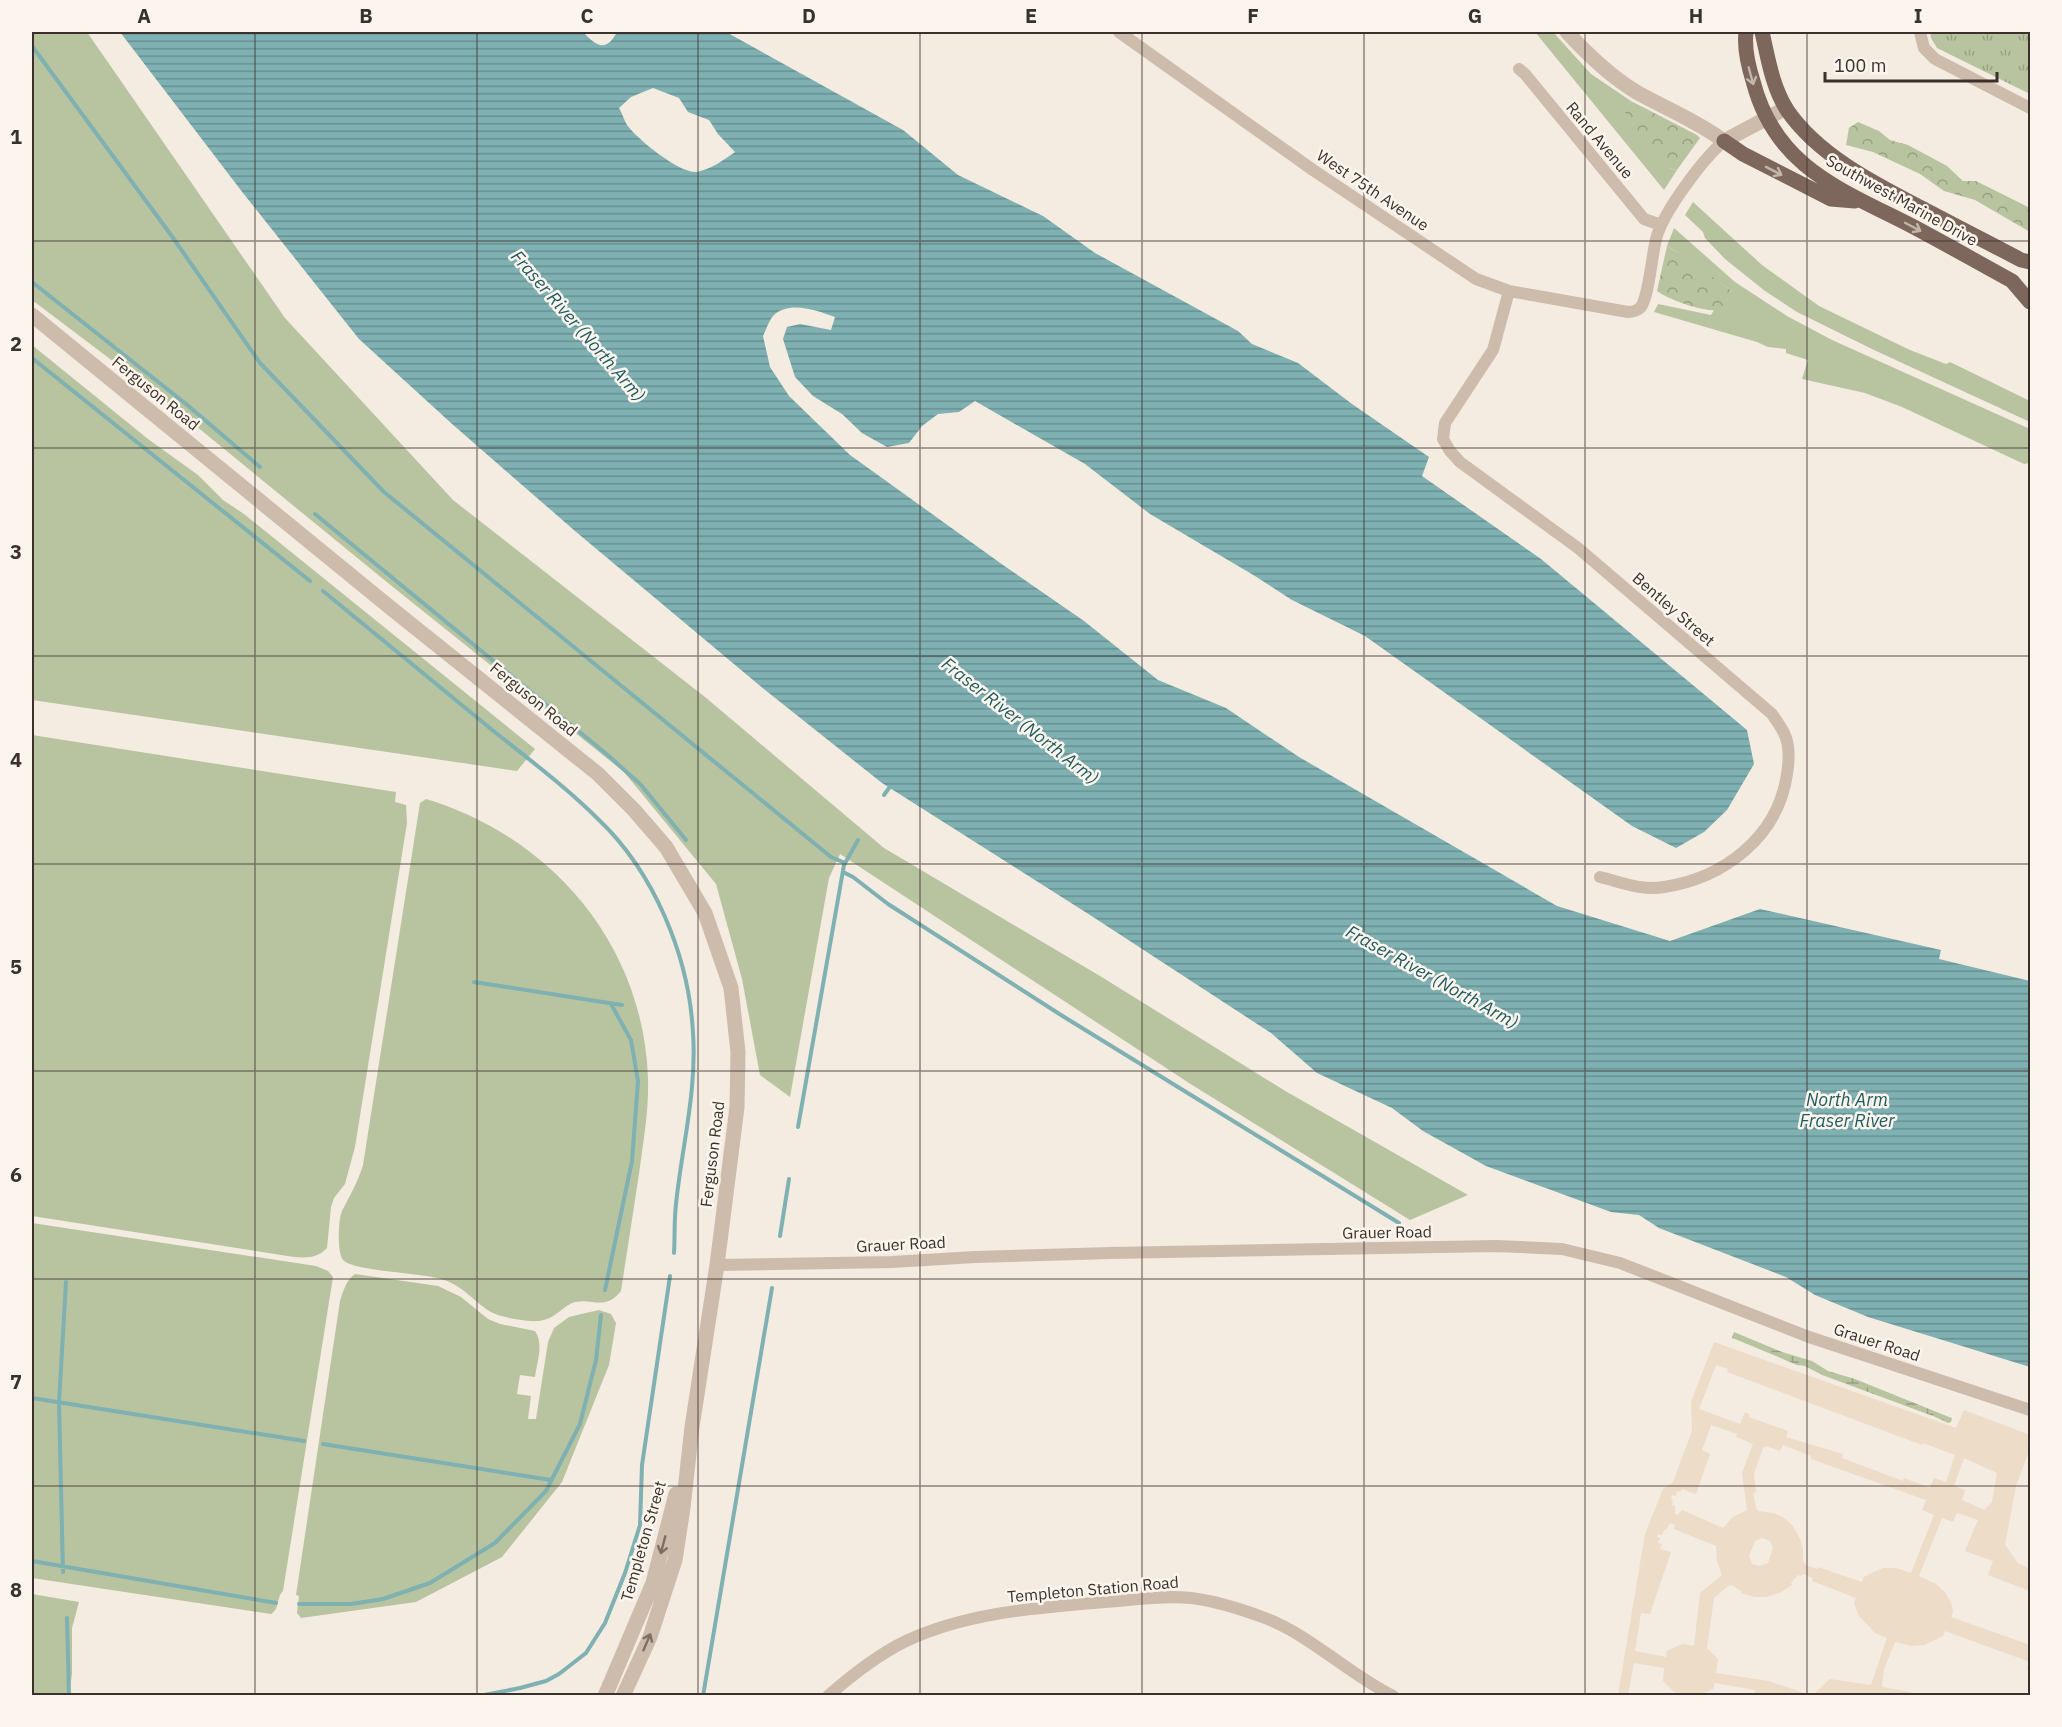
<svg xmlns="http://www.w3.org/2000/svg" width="2062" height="1727" font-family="'IBM Plex Sans',sans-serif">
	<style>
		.grass { fill: #b8c4a0 }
		.forest { fill: url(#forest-crowns) }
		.wetland { fill: url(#wetland-marsh) }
		.park { fill: url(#park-tufts) }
		.plaza { fill: #ecdcc8; fill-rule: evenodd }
		.water { fill: url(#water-rules); fill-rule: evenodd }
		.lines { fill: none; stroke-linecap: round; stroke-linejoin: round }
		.stream { stroke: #7fb0b2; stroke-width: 4 }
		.minor { stroke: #cdbbac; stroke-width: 12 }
		.tertiary { stroke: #cdbbac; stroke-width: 15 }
		.primary { stroke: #7d675c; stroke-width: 15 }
		.oneway { stroke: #c2b5ac }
		.oneway2 { stroke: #7d6f65 }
		.grid { fill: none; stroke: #3b302b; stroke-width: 1.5; stroke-opacity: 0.55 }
		.labels { text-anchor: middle; stroke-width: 5; stroke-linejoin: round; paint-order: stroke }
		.street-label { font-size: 16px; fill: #3b302b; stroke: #fbf5ee }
		.water-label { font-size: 18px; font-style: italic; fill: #1f5a5e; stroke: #fbf5ee }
		.neatline { fill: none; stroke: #3b302b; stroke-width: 2 }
		.grid-label { font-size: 20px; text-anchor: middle; font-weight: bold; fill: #3b302b }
	</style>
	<defs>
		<pattern id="forest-crowns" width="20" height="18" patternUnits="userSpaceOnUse" patternTransform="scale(1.5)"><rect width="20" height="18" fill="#b8c4a0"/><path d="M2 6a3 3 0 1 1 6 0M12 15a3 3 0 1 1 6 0" fill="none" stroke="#97a083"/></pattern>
		<pattern id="wetland-marsh" width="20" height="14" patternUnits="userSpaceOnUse" patternTransform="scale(1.5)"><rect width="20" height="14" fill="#b8c4a0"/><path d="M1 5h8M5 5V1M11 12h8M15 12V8" fill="none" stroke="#97a083"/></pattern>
		<pattern id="park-tufts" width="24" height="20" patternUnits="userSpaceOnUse" patternTransform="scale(1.5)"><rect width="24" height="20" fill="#b8c4a0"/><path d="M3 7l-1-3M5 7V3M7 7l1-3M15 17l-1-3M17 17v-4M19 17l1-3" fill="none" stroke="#97a083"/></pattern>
		<pattern id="water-rules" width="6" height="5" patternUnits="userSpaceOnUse" patternTransform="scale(1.5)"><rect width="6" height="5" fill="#7fb0b2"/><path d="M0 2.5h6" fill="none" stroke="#699091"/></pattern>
	</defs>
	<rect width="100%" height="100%" fill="#f4ebe1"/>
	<!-- grass -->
	<path class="grass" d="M32,32h55l198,286 168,182 252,197 179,151 216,128 187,116 181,103 -58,25 -221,-137 -349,-229 -11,24 -39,219 -30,-22 -18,-96 -26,-95 -92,-112 -236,-189 -225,-184 -131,-99z
		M1535,32h18l38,42 40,27 -6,9 44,58 8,2 -13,20z
		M1693,202l69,63 57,41 91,44 36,14 4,-2 80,39v21l-156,-72 -77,-38 -32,-21 -40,-32 -20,-21 -2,-6 -18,-17z
		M1674,228l61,54 52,34 45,24 198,89v34l-6,1 -122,-57 -37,-14 -63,-14 6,-19 -22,-7v-4l-18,-2 -11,-5 -103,-30 4,-8 53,11 3,-5 8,-1 10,-18 -58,-41 -7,-4z
		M32,345l116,94 50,36 25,25 21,14 291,235 -18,22 -485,-71z
		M32,735l364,57 -1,10 11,3 1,18 -52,324 -10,37 -11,14 -3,9 -4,41c-9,10 -20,10 -33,9l-262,-41z
		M426,799c126,38 218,146 222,280 1,32 -5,64 -9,95 -6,39 -12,78 -18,117 -16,20 -27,7 -46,11 -11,3 -17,14 -31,18 -8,2 -15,1 -23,0 -12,-2 -25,-4 -35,-11 -15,-11 -26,-25 -45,-30 -18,-6 -89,-8 -98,-19 -6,-8 -5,-40 -1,-49 8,-16 16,-29 21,-46l57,-362z
		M32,1223l284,43 12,5 5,6 -50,314c-7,7 -3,18 -12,23l-239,-36z
		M355,1274l83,12 23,11 27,22 12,5 35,7c9,13 2,31 0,46l-15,-2 -3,19 14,2 -3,23h8l12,-77 6,-14 15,-11 8,-2 22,-5 12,4 5,9 -7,42 -47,117 -60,75 -86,45 -115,16 -4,-5 2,-17 -3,-1 44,-294c3,-10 7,-22 15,-27z
		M32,1594l47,8 -7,26v46l-3,21h-37z"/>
	<!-- forest -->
	<path class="forest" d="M1631,101l66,34 3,3 -23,32 -8,-2c-20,-18 -41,-31 -44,-59z
		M1858,122l21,9 11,9 18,5 39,21 16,15h13l54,27v24l-55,-32 -31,-9 -24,-17 -47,-22 -27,-7 3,-17z
		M1667,246l23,14 42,31 1,11c-4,3 -8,7 -13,8 -14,3 -51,-10 -63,-19z"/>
	<!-- wetland -->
	<path class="wetland" d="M1734,1332l48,20 30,9 16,10 27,8 94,38 3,1 -1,4 -3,1 -15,-7 -111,-41 -17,-9 -8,-1 -62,-26 -3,-1z"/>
	<!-- park -->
	<path class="park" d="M1930,32h100v62l-93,-46 -6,-10z"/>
	<!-- plaza -->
	<path class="plaza" d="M1714,1342l242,86 8,-18 66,25v13l-14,38 -11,59 13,18 12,6v22l-42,-16 5,-14 -28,-10 13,-31 -21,-7 -4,9 -11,-4 -23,58 17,8 9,8 6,11 2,8 -2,6 79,28v30l-3,-7 3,-6 -85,-31 -2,5 -19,9 -12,1 -17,-4 -11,27 -2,16 1,2 27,5 2,3h-99l17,-16 41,6 16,-47 -12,-5 -16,-17 -5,-13 2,-5 -44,-17 1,-3 -10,-4 -2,2 -3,-1 -7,8 1,2 -11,7 -14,5h-12l-14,-4v-2l-9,-6 -4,1 -14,12 -7,50 11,11 -2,14 52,8 42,14 -38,1 -17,-3v-3l-40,-7 -2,6 -13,6 -26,-3 -11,-11 1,-13 -30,-5 -6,32h-10l27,-161 18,-45 10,-7 19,-51 -1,-29zM1716,1365l12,4 -1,3 195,73 1,-2 32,12 -9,27 -12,-4 -4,10 -26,-10 -1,3 -61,-23 1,-4 -57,-17 2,-6 -39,-14v-3l-4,-2 -5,12 -41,-15zM1711,1425l26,9 -1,3 17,7 -11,29 5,37 -14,7 -10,11 -41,-18 -4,5 -3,-1v-8l-3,-1 1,-5 -2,-1 1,-4 4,1 1,-5 3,1 2,-3 14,5 14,-40 -8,-4zM1783,1445l28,11v3l115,41 -4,10 12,5 -23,58 -15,-5h-13l-19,9 -2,5 -44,-15 -1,2 -11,-4 -3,-4v-12l-3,-10 -7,-13 -10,-9 -10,-4 -15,-2 -2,-3 -3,-15 3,-1 -2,-19 9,-25 3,-2 14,5zM1964,1458l33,15 -5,29 -8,8 -22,-10 3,-10 -11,-4zM1670,1523l5,2 -1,4 42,17 1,15 5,14 -22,18 -6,53 -12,-2 -15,7 -1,6 -31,-6 6,-38 9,1 21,-62 -11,-3 2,-5 -4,-1 2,-5 -3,-1 1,-3 4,1 2,-5h2zM1762,1538l8,3 3,7 -5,15 -8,3 -8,-2 -3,-8 6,-15z"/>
	<!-- water -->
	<path class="water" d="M120,32h463c13,14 23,21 34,0h109l177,98 55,45 85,41 52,37 143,78 14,13 46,19 54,41 77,53 -7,19 119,83 206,171 7,34 -27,46 -23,22 -28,16 -44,-22 -267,-190 -73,-36 -37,-24 -105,-62 -65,-50 -110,-63 -16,11 -21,2 -16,12 -13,17 -22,4 -25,-14 -20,-19 -29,-18 -18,-19 -12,-38 4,-12 13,-3 31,6 4,-13c-17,-6 -45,-17 -61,-2 -5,5 -8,15 -11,21l7,31 19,29 61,59 153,110 81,56 74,59 68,28 73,49 258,149 113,35 90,-32 181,41 -2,9 91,22v386l-162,-50 -53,-22 -29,-18 -127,-49 -20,-13 -28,-3 -125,-46 -63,-35 -31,-23 -75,-35 -46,-40 -181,-118 -208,-132 -123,-98 -184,-154 -124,-108 -92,-84 -116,-146zM653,88l26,10 9,14 21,8 9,14 17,18c-11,8 -24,17 -38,20 -17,2 -60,-33 -70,-47 -3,-5 -5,-12 -8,-17l12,-11z"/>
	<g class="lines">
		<!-- stream -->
		<path class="stream" d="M32,46l139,189 89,128 124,129 447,365 14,6
			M32,282l154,122 74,63
			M32,358l278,223
			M315,514l295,243 31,28 45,55
			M323,591c56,46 112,92 168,138 36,29 74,57 107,90 56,53 91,137 95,214 4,58 -11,113 -17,171 -2,16 -1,33 -2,49
			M884,795l5,-7
			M843,872l10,5 35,27 173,111 338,208
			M474,982l148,23
			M798,1127l46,-262 14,-25
			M780,1236l9,-57
			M605,1290l27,-129 6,-80 -7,-41 -20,-36
			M32,1398l272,43
			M323,1444l228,36
			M32,1561l244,42
			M63,1572l-4,-169 7,-121
			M299,1604h52l32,-5 47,-16 65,-40 51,-52 34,-67 16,-64 5,-45
			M67,1618l2,78
			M479,1696l41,-8 26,-7 13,-7 27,-21 19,-30 20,-50 15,-48 2,-60 28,-189
			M703,1696l69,-408"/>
		<!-- minor -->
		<path class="minor" d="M1119,32l194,138 163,109 33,12 119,21c5,0 9,-1 13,-5 8,-12 11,-52 15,-68 7,-27 47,-80 68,-98
			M1920,32l4,16 11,11 95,49
			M1519,69l6,5 119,145 17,6
			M1509,291l-16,59 -48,73 -2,16 7,12 10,11 118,86 194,166c4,6 9,13 12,19 6,12 5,29 3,41 -9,63 -63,104 -123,113 -22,4 -43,-5 -64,-10
			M717,1265l175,-3 83,-5 136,-4 385,-7 66,3 58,14 189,74 221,73
			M828,1696c24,-21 49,-41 78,-55 62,-29 131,-33 199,-39 28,-2 57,-7 86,-4 25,3 50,11 74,20 47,18 83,56 128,78"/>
		<!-- tertiary -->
		<path class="tertiary" d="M1567,32c21,23 44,45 71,61 29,16 59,28 86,48l62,-33
			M32,315l360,294 206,165 36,36 32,37 39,66 26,75 7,64 -1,55 -20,158 -25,162 -9,81 -8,52 -25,77 -27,59
			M605,1696l48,-113 23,-89"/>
		<!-- primary -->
		<path class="primary" d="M1746,32c-2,16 2,33 7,49 22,86 87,108 159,145 34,18 67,37 100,55l18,21
			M1762,32c6,26 10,54 25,78 33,48 94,77 144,103 30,16 60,31 90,47l9,2
			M1724,141l19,13 88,45 24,2"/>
	</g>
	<!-- one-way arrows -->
	<defs><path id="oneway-shaft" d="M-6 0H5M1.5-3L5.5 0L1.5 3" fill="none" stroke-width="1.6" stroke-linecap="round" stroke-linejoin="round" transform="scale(1.5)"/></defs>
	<g class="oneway">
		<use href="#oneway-shaft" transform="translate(1751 76) rotate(75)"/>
		<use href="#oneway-shaft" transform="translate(1774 171) rotate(27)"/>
		<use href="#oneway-shaft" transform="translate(1913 227) rotate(28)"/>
	</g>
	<g class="oneway2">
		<use href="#oneway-shaft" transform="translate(663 1545) rotate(105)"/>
		<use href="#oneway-shaft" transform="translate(647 1642) rotate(-67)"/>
	</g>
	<!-- grid -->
	<path class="grid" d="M255,32v1664M477,32v1664M698,32v1664M920,32v1664M1142,32v1664M1364,32v1664M1585,32v1664M1807,32v1664M32,241h1998M32,448h1998M32,656h1998M32,864h1998M32,1071h1998M32,1279h1998M32,1486h1998"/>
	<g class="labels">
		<!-- street labels -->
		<g class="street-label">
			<text transform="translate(1600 140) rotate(50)" y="6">Rand Avenue</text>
			<text transform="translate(1373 190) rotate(34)" y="6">West 75th Avenue</text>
			<text transform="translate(1902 200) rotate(29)" y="6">Southwest Marine Drive</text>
			<text transform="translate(156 393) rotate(39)" y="6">Ferguson Road</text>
			<text transform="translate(1674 609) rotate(41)" y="6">Bentley Street</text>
			<text transform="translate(534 699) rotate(39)" y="6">Ferguson Road</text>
			<text transform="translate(712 1154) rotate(-83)" y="6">Ferguson Road</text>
			<text transform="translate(1387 1232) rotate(-1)" y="6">Grauer Road</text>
			<text transform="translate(901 1244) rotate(-3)" y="6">Grauer Road</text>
			<text transform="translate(1877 1342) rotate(18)" y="6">Grauer Road</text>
			<text transform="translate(643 1541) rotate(-74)" y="6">Templeton Street</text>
			<text transform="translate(1093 1589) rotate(-5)" y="6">Templeton Station Road</text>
		</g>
		<!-- water labels -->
		<g class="water-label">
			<text transform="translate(578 326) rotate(49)" y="6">Fraser River (North Arm)</text>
			<text transform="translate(1020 721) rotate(38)" y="6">Fraser River (North Arm)</text>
			<text transform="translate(1432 977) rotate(29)" y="6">Fraser River (North Arm)</text>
			<text x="1847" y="1106">North Arm<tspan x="1847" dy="21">Fraser River</tspan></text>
		</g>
	</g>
	<!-- border -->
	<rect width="2062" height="1727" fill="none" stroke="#fbf5ee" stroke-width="66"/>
	<!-- scale -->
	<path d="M1825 72v9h172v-9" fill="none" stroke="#3b302b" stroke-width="3"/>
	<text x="1834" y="72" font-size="18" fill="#3b302b" stroke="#fbf5ee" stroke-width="4.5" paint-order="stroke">100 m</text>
	<rect x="33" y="33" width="1996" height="1661" class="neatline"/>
	<g class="grid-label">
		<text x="144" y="23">A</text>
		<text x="366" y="23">B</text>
		<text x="587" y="23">C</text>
		<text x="809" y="23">D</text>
		<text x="1031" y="23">E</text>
		<text x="1253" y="23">F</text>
		<text x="1475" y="23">G</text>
		<text x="1696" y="23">H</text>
		<text x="1918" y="23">I</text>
		<text x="16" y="144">1</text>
		<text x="16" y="351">2</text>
		<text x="16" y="559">3</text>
		<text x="16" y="767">4</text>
		<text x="16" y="974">5</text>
		<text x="16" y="1182">6</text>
		<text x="16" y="1389">7</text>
		<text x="16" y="1597">8</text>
	</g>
</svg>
